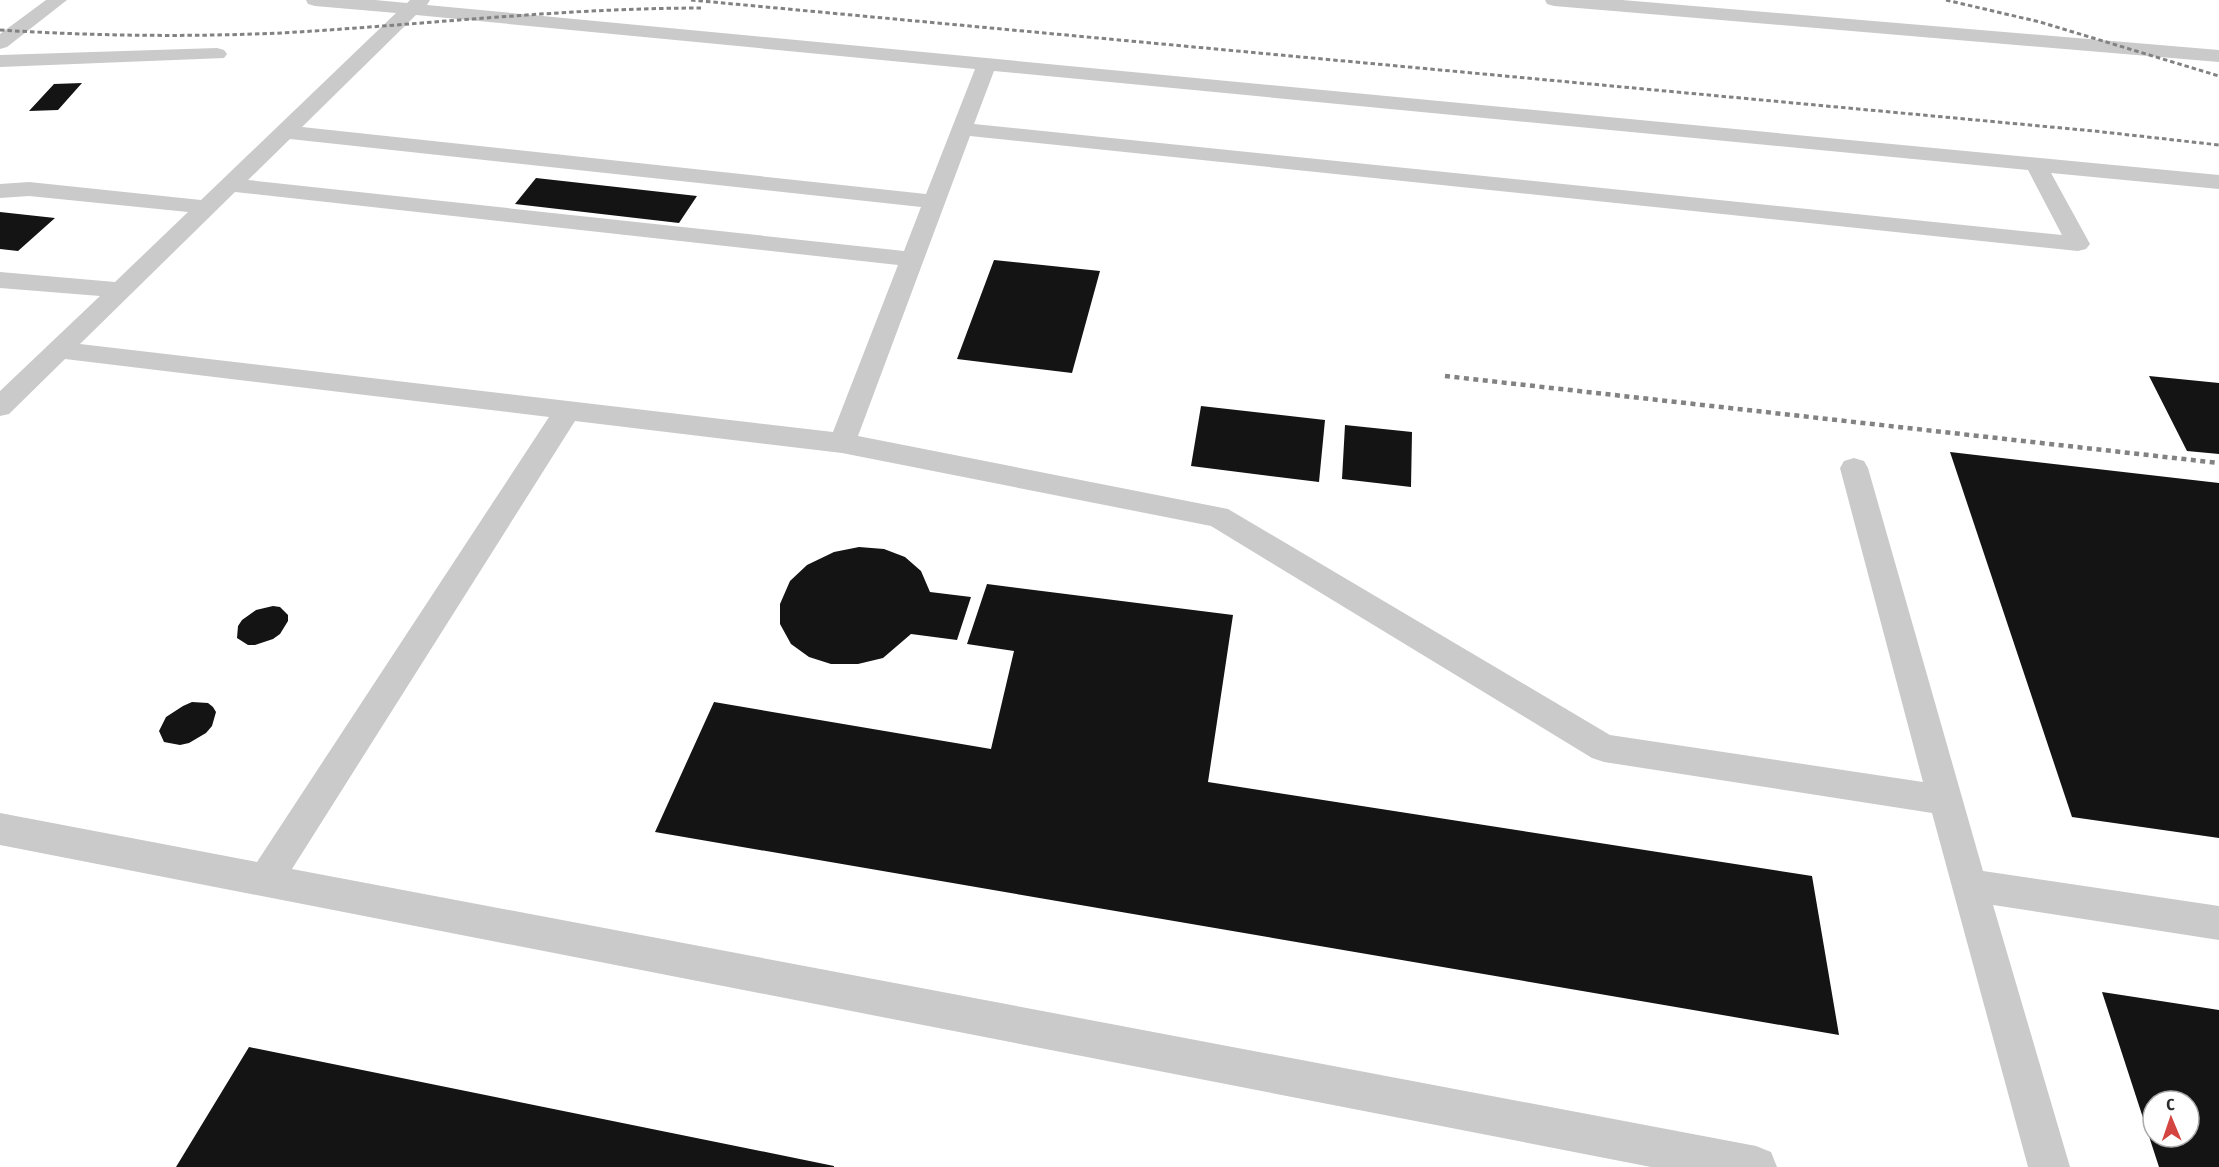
<svg xmlns="http://www.w3.org/2000/svg" width="2219" height="1167" font-family="'Fira Sans Condensed',sans-serif">
	<style>
		.building { fill: #141414; fill-rule: evenodd }
		.lines { fill: none; stroke-linecap: round; stroke-linejoin: round }
		.lane { fill: #cacaca; fill-rule: evenodd }
		.rail-far1 { stroke: #828282; stroke-width: 3; stroke-dasharray: 4.5 3; stroke-linecap: butt }
		.rail { stroke: #828282; stroke-width: 4.5; stroke-dasharray: 5 4.5; stroke-linecap: butt }
	</style>
	<rect width="100%" height="100%" fill="#fff"/>
	<!-- building -->
	<path class="building" d="M82,83l-24,27 -29,1 25,-27z
		M536,178l161,18 -18,27 -164,-19z
		M0,212l55,6 -37,33 -18,-2z
		M994,260l106,11 -28,102 -115,-14z
		M2149,376l70,7v71l-32,-3z
		M1201,406l124,14 -6,62 -128,-16z
		M1345,425l67,7 -1,55 -69,-8z
		M1950,452l269,31v355l-147,-21z
		M859,547l25,2 21,8 16,14 9,21 41,5 -14,43 -46,-6 -28,24 -25,6h-27l-22,-7 -18,-13 -11,-20v-20l10,-23 17,-16 27,-13z
		M987,584l246,31 -25,167 604,94 27,159 -1184,-203 59,-130 277,47 23,-98 -47,-7z
		M273,606l7,1 8,8v6l-8,13 -7,5 -18,6h-7l-11,-7 1,-12 4,-6 14,-10z
		M192,702l16,1 5,4 3,5 -4,14 -6,7 -17,10 -9,2 -16,-3 -5,-11 7,-14 17,-11z
		M2102,992l117,18v157h-60zM2153,1101h36v36h-36z
		M249,1047l585,119v1h-658z"/>
	<g class="lines">
		<!-- lane -->
		<path class="lane" d="M46,0h21l-60,47 -7,2v-15z
			M306,0h69l32,3 3,-3h20l-3,5 1792,170v14l-168,-16 39,71 -4,5 -8,2 -1108,-115 -112,300 370,73 382,226 313,47 -83,-314 4,-7 10,-3 10,3 4,7 115,403 236,35v34l-226,-35 77,262h-42l-96,-354 -328,-51 -12,-4 -381,-232 -369,-73 -267,-32 -283,448 1464,277 15,6 6,15h-126l-1651,-322v-32l257,49 292,-445 -484,-58 -56,55 -9,2v-25l100,-95 -100,-8v-16l115,10 73,-70 -159,-16 -29,2v-14l29,-2 172,18 195,-187 -81,-7 -7,-2zM416,15l559,54 -49,125 -624,-67zM994,71l1034,99 34,65 -1088,-111zM290,139l631,68 -17,44 -656,-71zM235,192l663,73 -65,167 -753,-88z
			M1545,0h77l597,50v12l-665,-56 -7,-2z
			M217,48l7,2 3,4 -3,4 -224,9v-12z"/>
		<!-- rail-far1 -->
		<path class="rail-far1" d="M691,0l1403,131 125,14
			M1946,0l94,22 179,54
			M0,30c94,6 188,7 281,3 141,-8 281,-25 422,-25"/>
		<!-- rail -->
		<path class="rail" d="M1445,376l774,87"/>
	</g>
	<!-- north arrow -->
	<g transform="translate(2171 1119) rotate(358)"><circle r="28" fill="#ffffff" stroke="#ababab" stroke-width="1.5"/>
	<path d="M0-4.5L10 22L0 15L-10 22Z" fill="#d34540"/>
	<text y="-9" font-size="16" font-weight="bold" text-anchor="middle" fill="#2d2d2d">С</text>
	</g>
</svg>
